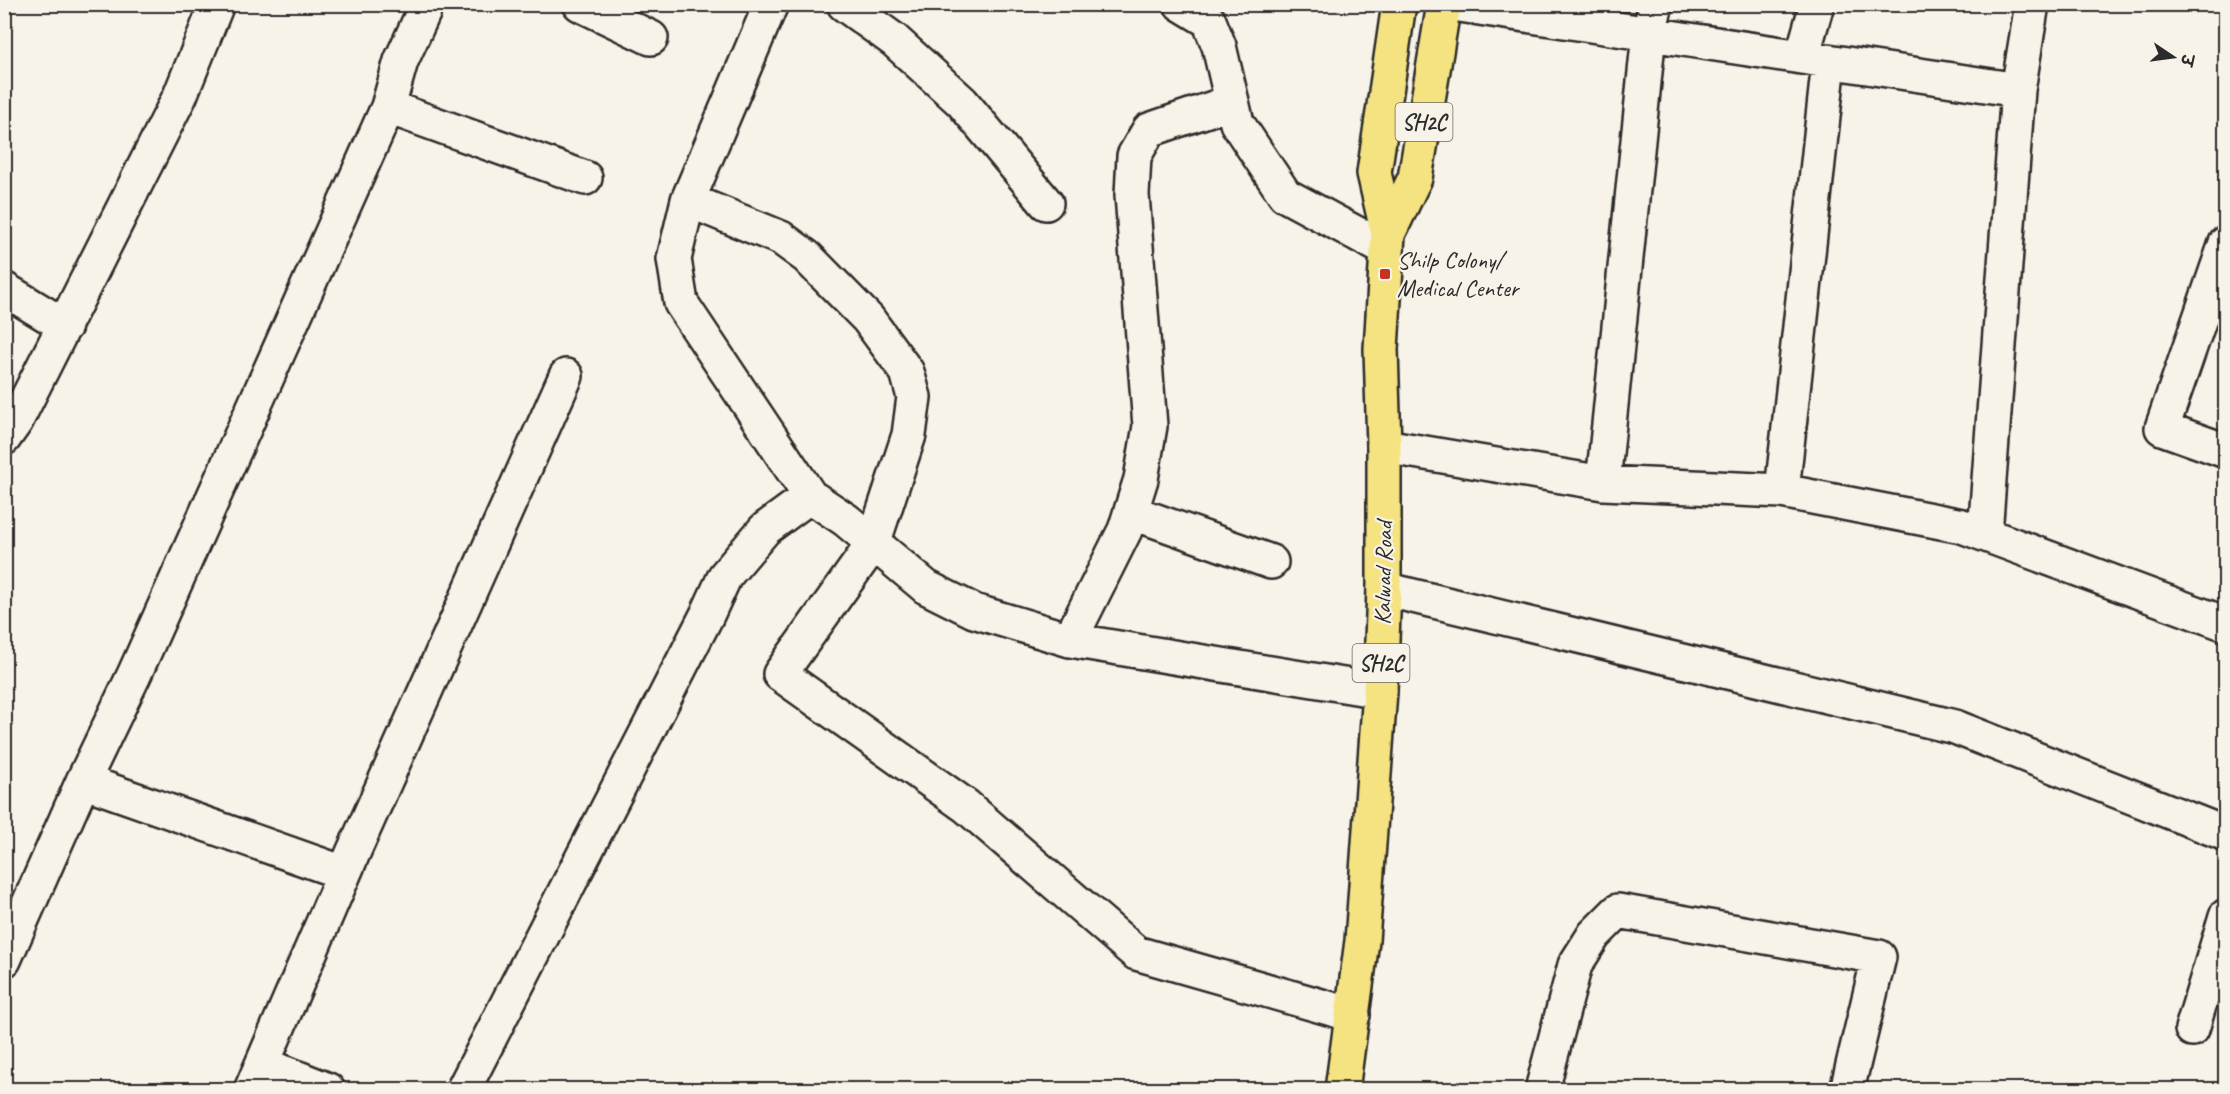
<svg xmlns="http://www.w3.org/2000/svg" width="2230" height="1094" font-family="Caveat,'Playpen Sans Deva',sans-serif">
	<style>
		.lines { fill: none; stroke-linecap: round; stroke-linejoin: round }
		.street-casing { stroke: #2b2b2b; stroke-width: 38 }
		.primary-casing { stroke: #2b2b2b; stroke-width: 38 }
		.street { stroke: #f7f3e8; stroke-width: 33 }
		.primary { stroke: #f5e382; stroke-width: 33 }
		.poi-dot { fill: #c8321e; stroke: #f7f3e8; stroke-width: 2 }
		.labels { text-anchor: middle; stroke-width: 4.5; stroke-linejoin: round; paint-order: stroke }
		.shield { fill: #f7f3e8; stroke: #686764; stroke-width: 1.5 }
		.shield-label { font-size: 22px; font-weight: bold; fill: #2b2b2b }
		.poi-label { font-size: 24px; fill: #2b2b2b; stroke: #f7f3e8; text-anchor: start }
		.street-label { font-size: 24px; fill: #2b2b2b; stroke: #f7f3e8 }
	</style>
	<rect width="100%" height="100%" fill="#f7f3e8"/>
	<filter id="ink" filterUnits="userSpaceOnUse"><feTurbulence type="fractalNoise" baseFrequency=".0167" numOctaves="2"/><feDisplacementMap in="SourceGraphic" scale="12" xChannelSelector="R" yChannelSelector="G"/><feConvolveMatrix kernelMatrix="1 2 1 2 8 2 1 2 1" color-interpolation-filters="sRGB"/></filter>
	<g filter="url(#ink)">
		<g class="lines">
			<defs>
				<path id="street" d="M580,4l71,34
					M771,4l-83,196 -14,59 7,44 129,193 36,24 80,67 48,24 96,29 310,51
					M844,4l50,36 68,62 84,101
					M1181,4l28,17 10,25 18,77 48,72 102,55
					M1453,4l565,86
					M1802,57l15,-53
					M388,107l197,71
					M688,200l93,38 26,19 61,62 39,53 7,25 -5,38 -36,109 -93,130 186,132 170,147 217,62
					M2226,243l-64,185 64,23
					M4,289l61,37
					M4,438l12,-17 164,-325 37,-92
					M1384,446l219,37 179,8 180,35 264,98
					M1603,483l46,-450 7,-29
					M1782,491l47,-429
					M1131,512l140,50
					M1985,534l33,-444 14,-86
					M1384,589l571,138 271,107
					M1070,640l55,-110 16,-51 9,-53 -18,-231 2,-39 15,-26 82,-28
					M83,781l261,92
					M4,960l79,-179 51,-106 254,-568 13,-46 23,-50 1,-7
					M2192,1029l34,-113
					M263,1064l65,26
					M251,1090l102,-237 213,-477
					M463,1090l244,-475 18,-39 40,-47 45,-33
					M1542,1090l33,-125 19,-30 24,-24 261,46 -32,133"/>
				<path id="primary" d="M1388,234l27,-56 29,-174
					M1342,1090l20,-149 18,-250 4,-102v-143l-3,-97 7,-115 -14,-61 25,-169"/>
			</defs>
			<!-- street casing -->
			<use href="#street" class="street-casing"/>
			<!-- primary casing -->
			<use href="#primary" class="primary-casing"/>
			<!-- street -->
			<use href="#street" class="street"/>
			<!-- primary -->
			<use href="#primary" class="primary"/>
		</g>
	</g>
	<!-- markers -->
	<rect class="poi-dot" x="1379" y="268" width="12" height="12" rx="3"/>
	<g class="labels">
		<!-- shield labels -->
		<g class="shield">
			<rect x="1395.5" y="103" width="57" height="38" rx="4.5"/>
			<rect x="1352.5" y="644" width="57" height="38" rx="4.5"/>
		</g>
		<g class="shield-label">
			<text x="1424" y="130">SH2C</text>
			<text x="1381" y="671">SH2C</text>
		</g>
		<!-- poi labels -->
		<g class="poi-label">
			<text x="1397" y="268">Shilp Colony/<tspan x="1397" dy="28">Medical Center</tspan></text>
		</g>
		<!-- street labels -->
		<g class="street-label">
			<text transform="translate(1383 573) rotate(-89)" y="8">Kalwad Road</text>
		</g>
	</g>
	<!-- margin -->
	<rect width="2230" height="1094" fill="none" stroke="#f7f3e8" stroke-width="24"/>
	<rect x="12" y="12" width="2206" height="1070" fill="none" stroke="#2b2b2b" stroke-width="2" filter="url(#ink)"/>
	<!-- north arrow -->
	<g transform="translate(2173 57) rotate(103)" stroke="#f7f3e8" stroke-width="4.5" paint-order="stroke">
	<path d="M0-4.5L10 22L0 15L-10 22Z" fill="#2b2b2b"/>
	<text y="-9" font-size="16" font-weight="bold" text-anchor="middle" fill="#2b2b2b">उ</text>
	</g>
</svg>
